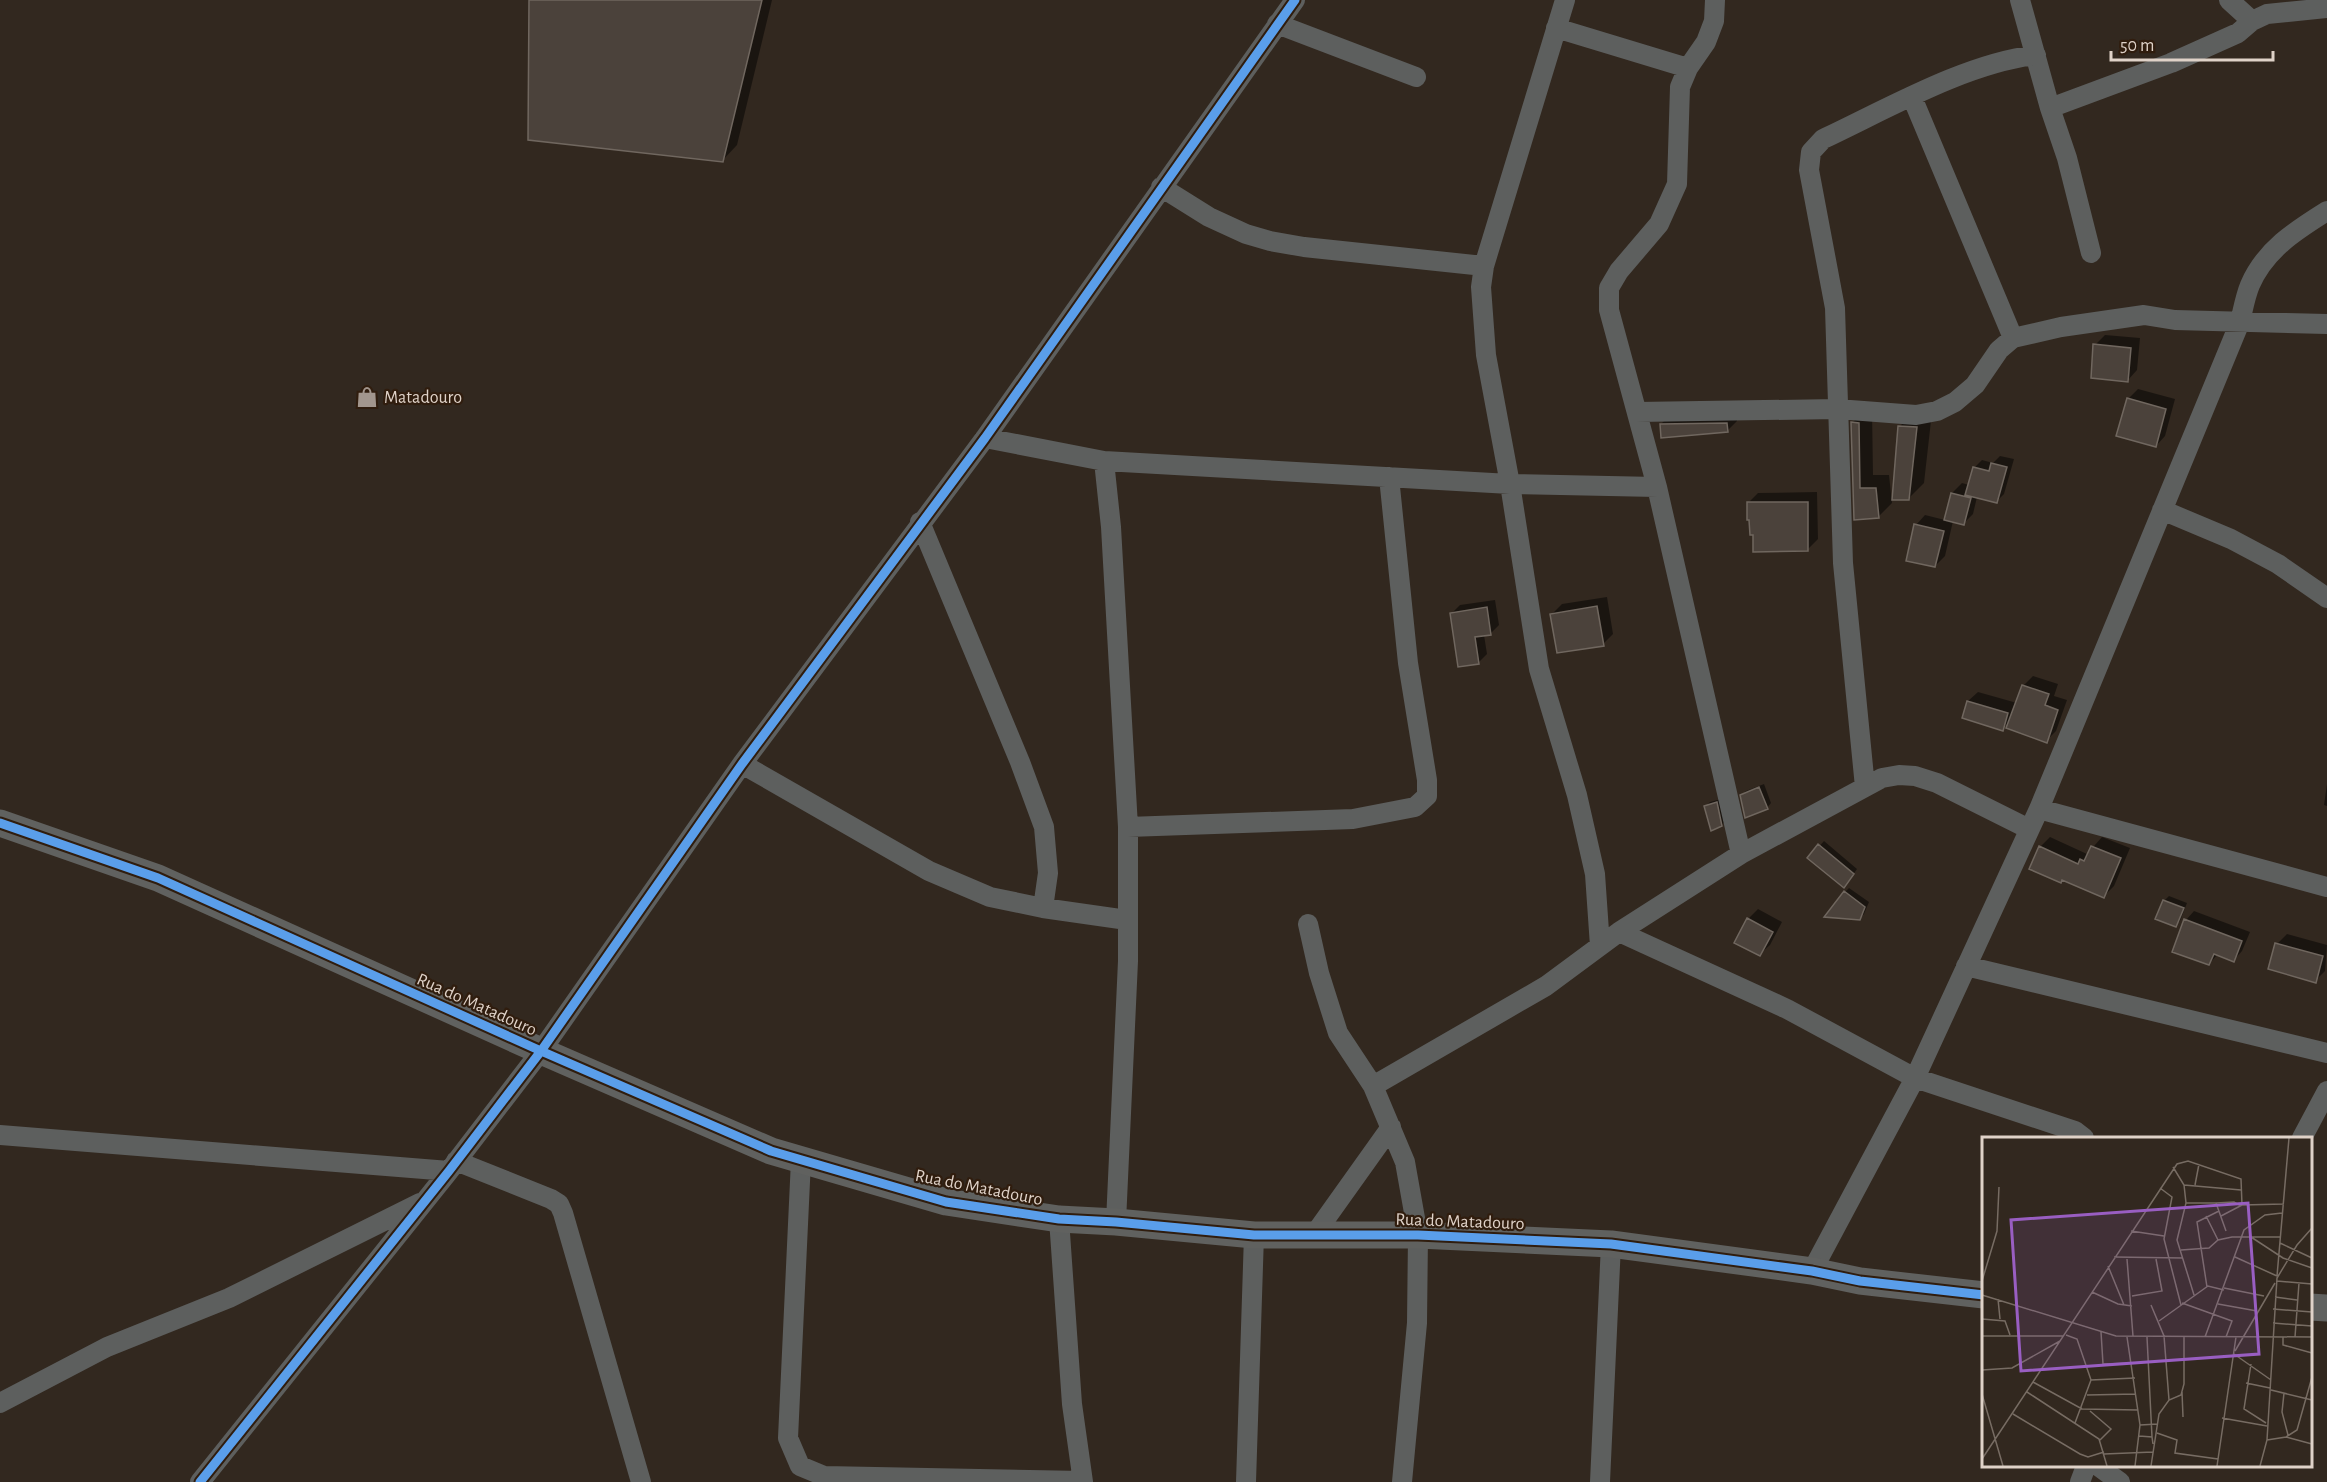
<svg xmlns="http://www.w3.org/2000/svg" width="2327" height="1482" font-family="'Alegreya Sans',sans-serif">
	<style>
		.shadow { fill: #0007 }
		.building { fill: #4b423b; stroke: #70675f; stroke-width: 1.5 }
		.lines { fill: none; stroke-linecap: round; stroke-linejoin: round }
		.street { stroke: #5d5f5e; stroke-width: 20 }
		.secondary { stroke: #60615f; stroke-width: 27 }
		.cycleway-casing { stroke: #301d0e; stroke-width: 13 }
		.cycleway { stroke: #5a9eea; stroke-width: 9 }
		.labels { text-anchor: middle; stroke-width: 4.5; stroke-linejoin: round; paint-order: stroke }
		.poi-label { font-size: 18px; fill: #dfd2c8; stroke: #301d0e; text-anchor: start }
		.street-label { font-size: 18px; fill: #dfd2c8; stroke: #301d0e }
		.inset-road { fill: none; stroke: #776c63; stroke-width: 1.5 }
		.view { fill: #995ec2; fill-opacity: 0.15; stroke: #995ec2; stroke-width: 3 }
		.inset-edge { fill: none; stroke: #dfd2c8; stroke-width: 3 }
	</style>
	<rect width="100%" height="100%" fill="#32281f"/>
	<!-- shadow -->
	<path class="shadow" d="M531,0h241l-35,145 -15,16z
		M2105,335l35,3 -3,32 -9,10 -33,-35z
		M2138,389l37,10 -10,37 -9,10 -28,-47z
		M1866,409l6,1 1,65h16l3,28 -14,14 -23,2 -3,-96z
		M1915,411l17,1 -8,71 -16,16 -8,-73z
		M1736,413l1,8 -10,10 -66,-7 10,-10z
		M2000,456l14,3 -10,35 -8,8 -19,-5 -4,17 -10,10 -10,-3 -8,35 -10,10 -19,-41 9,-10 20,5 7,-27 10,-10 7,2 5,-17 8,-8 11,3z
		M1817,492l1,47 -10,10 -54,-16 -6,-30 10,-10z
		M1607,597l6,37 -10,10 -51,-30 10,-10z
		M1495,600l4,25 -9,9 -6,1 3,19 -8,8 -27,-49 8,-8z
		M2033,676l25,8 -4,12 13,4 -11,31 -10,10 -36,-20 -8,8 -34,-28 10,-9 39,11 6,-17z
		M1764,784l7,19 -4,5 -26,-13 5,-4z
		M2327,784v22l-3,-1z
		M1721,799l5,21 -4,5 -17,-18 5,-5z
		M2050,837l37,17 15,-17 28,11 -16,38 -10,10 -64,-49z
		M1824,841l33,28 -9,13 -39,-24z
		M1849,888l20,14 -5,12 -5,5 -14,-27z
		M2169,896l18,7 -7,18 -5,4 -18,-7 8,-18z
		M1758,909l24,13 -12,23 -10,9 -12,-35z
		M2194,911l56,21 -8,19 -8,9 -16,-6 -9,10 -23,-44z
		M2287,934l40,11 -2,26 -10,10 -38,-37z"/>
	<!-- building -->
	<path class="building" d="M529,0h233l-39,162 -195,-22z
		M2093,344l38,4 -3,34 -37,-4z
		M2127,398l39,11 -10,38 -40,-11z
		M1851,422l8,1 1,65h16l3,30 -25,2z
		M1727,423l1,9 -67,6 -1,-14z
		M1898,426l19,1 -8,73h-17z
		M1991,463l16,4 -10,36 -32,-8 8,-28 16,4z
		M1951,493l20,5 -7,27 -20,-5z
		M1747,502h61v49l-55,1v-17h-3l-1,-15h-2z
		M1914,524l30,7 -9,36 -29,-6z
		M1597,606l7,40 -47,7 -7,-39z
		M1487,607l4,28 -16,2 4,27 -21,3 -8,-54z
		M2022,685l27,9 -4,11 13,5 -11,33 -41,-15z
		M1967,701l41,12 -5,18 -41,-13z
		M1759,787l9,22 -23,9 -5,-23z
		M1717,802l5,24 -11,5 -7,-25z
		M1818,844l36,30 -10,14 -37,-30z
		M2039,846l39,18 2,-5 4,2 7,-15 30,12 -17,40 -42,-18 -1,3 -32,-14z
		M1844,891l21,16 -5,13 -36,-3z
		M2163,900l21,8 -8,19 -21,-8z
		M1747,918l26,14 -13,24 -26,-13z
		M2184,919l58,22 -8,21 -20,-8 -5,11 -37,-13z
		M2275,943l48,13 -7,27 -48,-14z"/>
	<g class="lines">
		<!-- street -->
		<path class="street" d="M1565,0l-81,266 -3,21 5,68 24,129 29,185 38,126 18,79 5,72
			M1715,0l-1,21 -8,21 -18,26 -8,19 -3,97 -18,40 -40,47 -10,17v22l48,177 84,367
			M2020,0l30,108 17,50 24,95
			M2229,0l23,21
			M1277,24l139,53
			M1556,28l132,40
			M1912,97l101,241
			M2050,108l121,-45 67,-30 14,-12 15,-7 60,-6
			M1161,187l48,30 37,17 24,7 34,6 180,19
			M1637,412l200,-3 79,6 21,-4 18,-9 20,-17 24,-35 14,-12 48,-11 83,-12 31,5 152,4
			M985,438l119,23 406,23 147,3
			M1104,461l7,66 17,300v134l-12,261
			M2162,510l69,29 47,25 49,34
			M920,522l100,240 24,65 4,46 -5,35
			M742,764l187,107 61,26 53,11 84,12
			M1865,787l-22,-224 -8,-255 -26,-138 2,-18 12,-13c64,-30 143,-76 213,-84
			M2039,809l288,78
			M1128,827l225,-8 62,-12 12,-11v-16l-19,-117 -19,-186
			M1308,924l11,49 19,60 35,53 32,76 13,73 -1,88 -15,159
			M1619,932l168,77 128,69 160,53 9,7
			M1966,966l361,87
			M1373,1086l173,-100 73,-54 122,-78 141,-76 17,-3 16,1 22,7 92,46
			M0,1135l449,36
			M2302,1138l25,-47
			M801,1160l-13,278 12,28 24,10 259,5
			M456,1161l95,38 8,5 4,9 78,269
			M1059,1219l13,185 11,78
			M1314,1235l77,-108
			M1812,1271l103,-193 124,-269 201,-487c3,-12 5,-25 10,-37 15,-35 45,-54 77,-74
			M0,1403l107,-56 122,-49 191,-95
			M2098,1466l22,16
			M200,1482l249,-311 92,-120 201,-287 243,-326 310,-438
			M1246,1482l8,-247
			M1600,1482l11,-238
			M2080,1482l6,-16"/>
		<!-- secondary -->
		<path class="secondary" d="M0,823l158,55 383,173 230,100 175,51 113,17 57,3 138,13h164l193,9 201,27 48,10 124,14
			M2310,1307l17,1"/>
		<defs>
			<path id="cycleway" d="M0,823l158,55 383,173 230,100 175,51 113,17 57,3 138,13h164l193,9 201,27 48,10 124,14
				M200,1482l249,-311 92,-120 201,-287 243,-326 310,-438"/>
		</defs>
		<!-- cycleway casing -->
		<use href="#cycleway" class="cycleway-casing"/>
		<!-- cycleway -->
		<use href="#cycleway" class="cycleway"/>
	</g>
	<!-- icons -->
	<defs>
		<symbol id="shop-bare" viewBox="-9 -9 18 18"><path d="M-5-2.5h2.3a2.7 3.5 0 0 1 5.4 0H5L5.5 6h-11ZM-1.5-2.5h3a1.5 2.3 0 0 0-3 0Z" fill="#a2968d" stroke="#301d0e" stroke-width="2.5" paint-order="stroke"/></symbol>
	</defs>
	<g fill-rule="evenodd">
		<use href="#shop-bare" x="352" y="382" width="30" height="30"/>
	</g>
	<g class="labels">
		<!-- poi labels -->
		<g class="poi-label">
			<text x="384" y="403">Matadouro</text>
		</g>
		<!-- street labels -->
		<g class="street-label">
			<text transform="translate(477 1004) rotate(24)" y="6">Rua do Matadouro</text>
			<text transform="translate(979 1187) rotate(11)" y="6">Rua do Matadouro</text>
			<text transform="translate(1460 1221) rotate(2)" y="6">Rua do Matadouro</text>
		</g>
	</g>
	<!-- overview -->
	<g transform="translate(1982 1137)">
		<rect width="330" height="330" fill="#32281f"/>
		<path class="inset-road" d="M191,30l11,18 2,18 -9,37 17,55M202,48l57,5M213,48l4,-21M178,51l12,9 -8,42 17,66M204,66h30l10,28M234,66l18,-1 7,4M224,79l12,24M239,79l21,-11 42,-1M149,94l33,5M269,100l32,21 29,10M298,106l32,15M199,113l28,-2 9,-8 14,-3h48M132,120l69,1M253,120l42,19M145,122l6,77M126,129l16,39M295,139l12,-138M0,144l15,-50 2,-44M295,144l35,3M225,150l-10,-65 22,-11M242,151l40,8M110,155l26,12 14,2M0,158l134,41 196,1M150,159l30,-5 -6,-32M293,160l22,3M16,162l2,20M200,166l50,18 -6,16M236,167l39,7M169,168l13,31 5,64M291,172l39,3M0,182l23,2 5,14M177,184l49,-35 16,4M291,186l39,3M119,195l2,32 29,-1M84,198l11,4 14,41M0,199h82M145,200l13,88 -5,41M165,200l5,100M223,200l39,-107 21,-15 17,-2M301,200v8l29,8M313,200l4,-54M253,214l40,-68M252,217l37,26M269,227l-7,45 22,14M0,233l30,-2 48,-27M51,245l49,27 56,1M264,246l24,5M289,253l41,10M45,255l72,47 8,27M200,255l1,25M302,256l-2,19 6,23M0,257l21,72M105,258l49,-1M108,274l21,18 -11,11M31,277l67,40 8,3 16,-5M240,281l45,8M93,286l16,-43 44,-2M158,288l18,-1M175,296l20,7 -2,13 43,6M157,299l13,1 1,7M304,300l26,7M285,303l19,-3 11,-7 15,-53M122,317l49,-2M0,322l195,-295 11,-3 53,18 1,26M169,329l8,-52 10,-14 12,-5 3,-11v-48M235,329l19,-129M278,329l7,-26 10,-162 20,-33 15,-17"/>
		<path class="view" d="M266,66l11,151 -238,17 -10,-151z"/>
		<rect width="330" height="330" class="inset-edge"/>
	</g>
	<!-- scale -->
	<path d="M2111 51v9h162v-9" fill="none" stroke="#dfd2c8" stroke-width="3"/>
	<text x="2120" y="51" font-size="18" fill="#dfd2c8" stroke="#301d0e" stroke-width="4.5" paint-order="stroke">50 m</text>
</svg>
